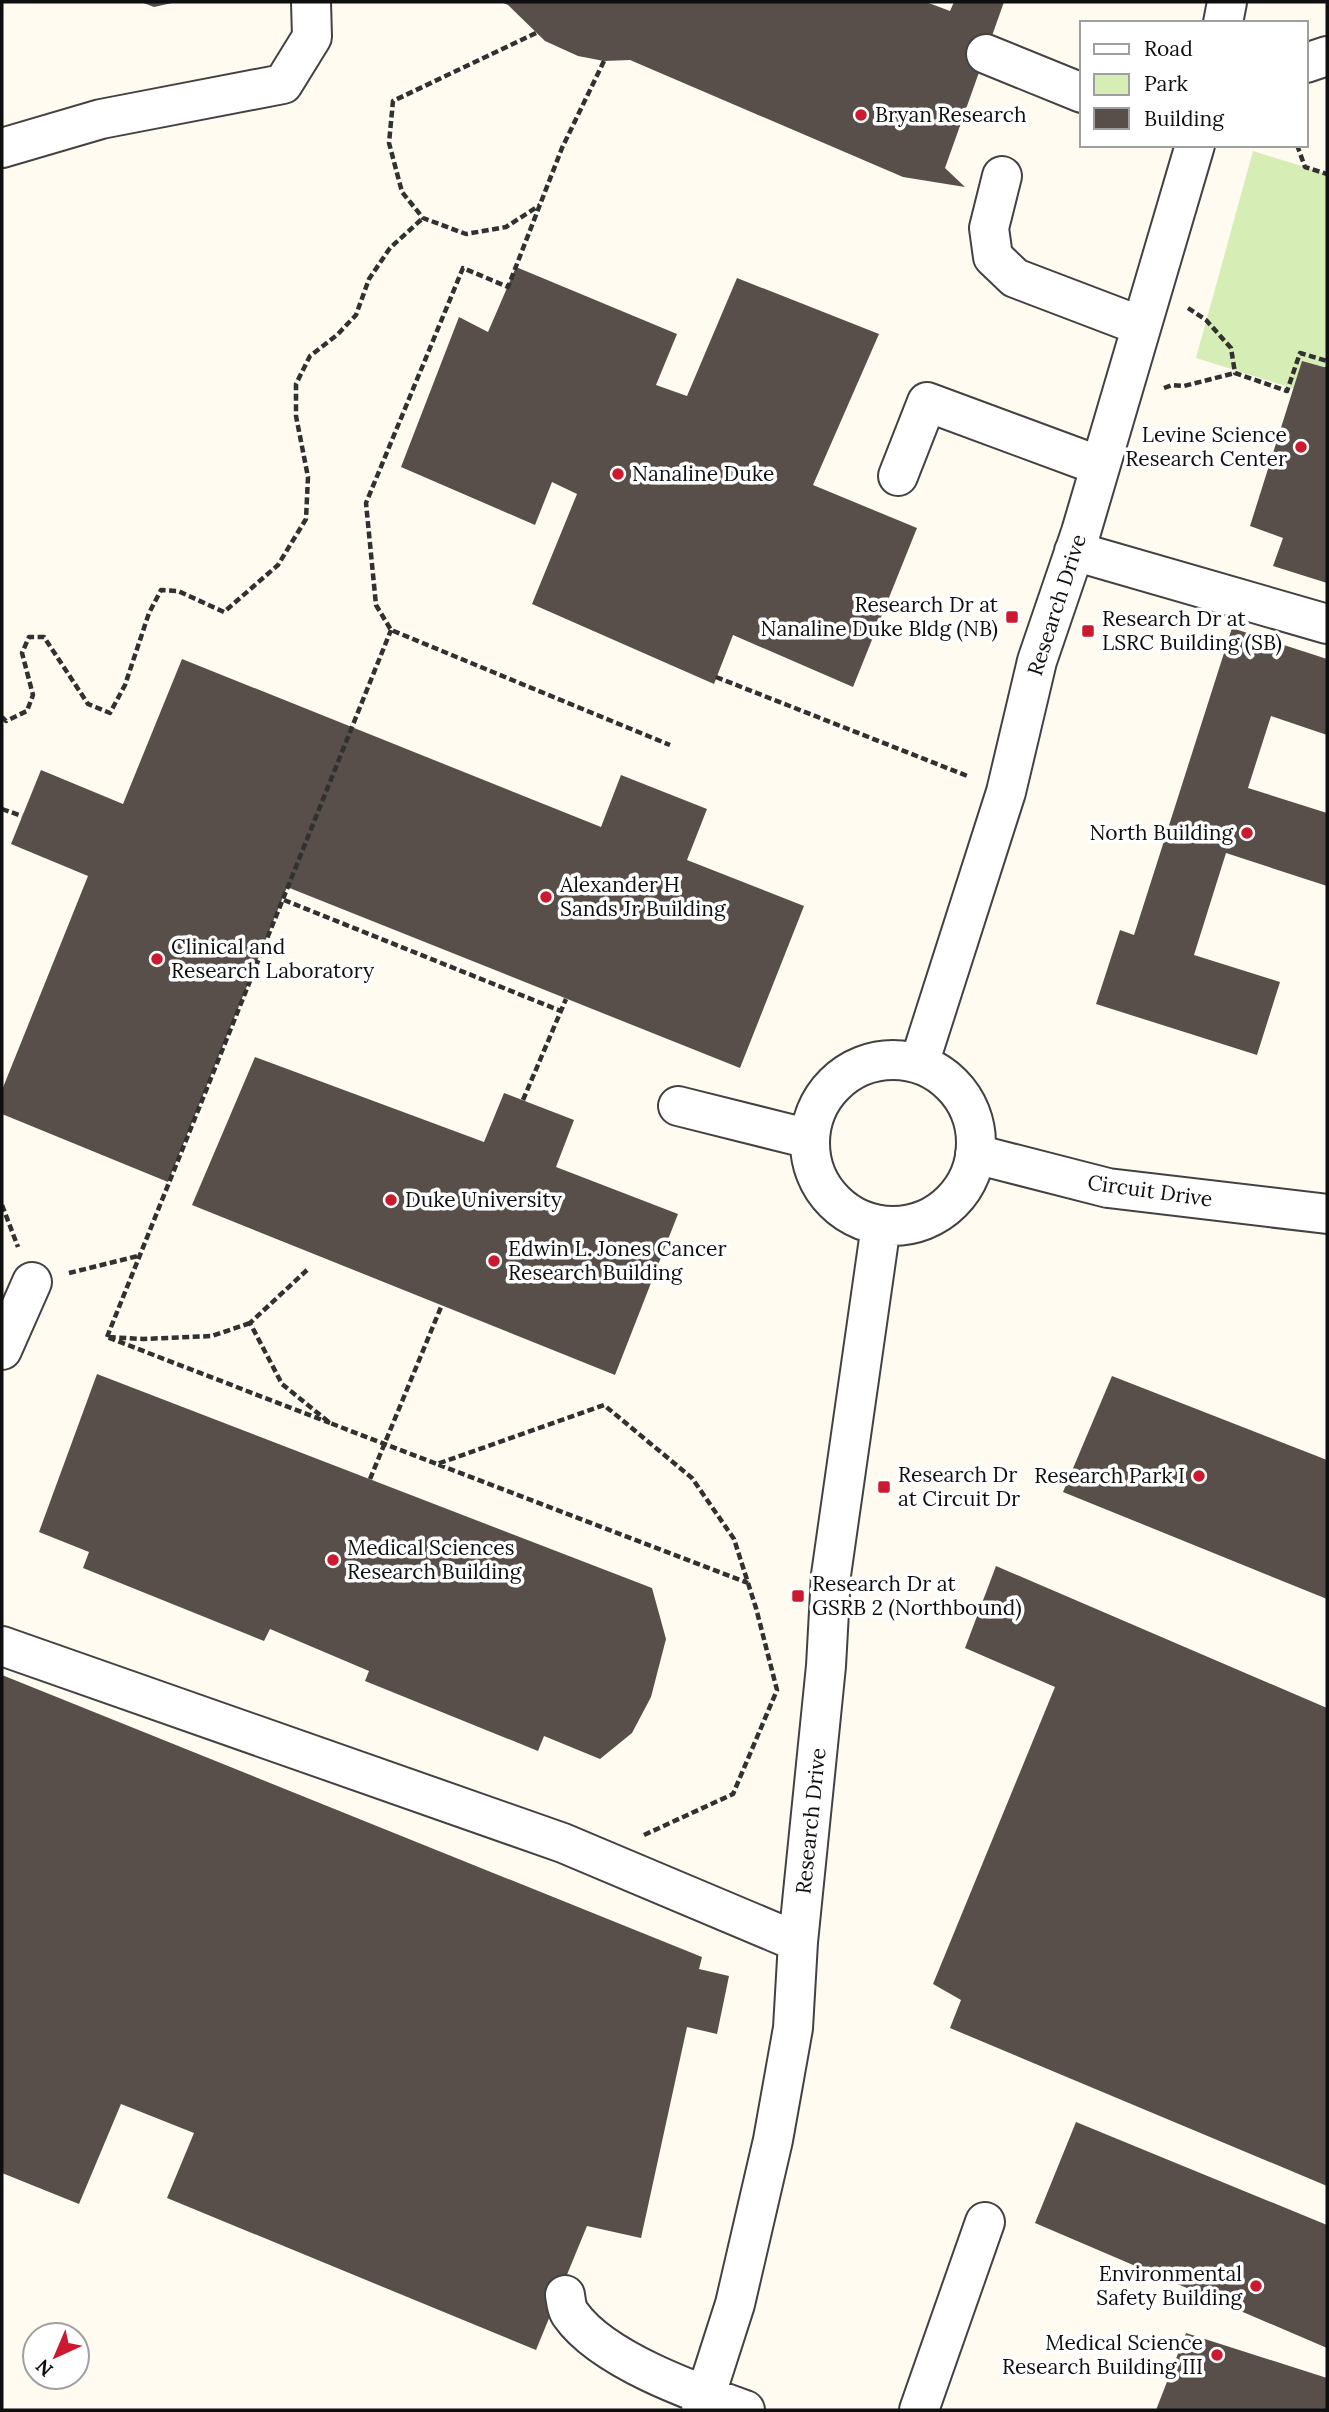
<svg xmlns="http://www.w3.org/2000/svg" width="1329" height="2412" font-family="Lora,serif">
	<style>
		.green { fill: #d7edb6 }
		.building { fill: #584f4a }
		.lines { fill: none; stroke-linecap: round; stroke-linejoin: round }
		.minor-casing { stroke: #424242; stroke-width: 42 }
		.path { stroke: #313131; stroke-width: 4.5; stroke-dasharray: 7 3.5; stroke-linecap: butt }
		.minor { stroke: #fff; stroke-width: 38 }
		.poi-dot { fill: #cb1a2f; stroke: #fff; stroke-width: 2.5 }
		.labels { text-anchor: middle; stroke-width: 7; stroke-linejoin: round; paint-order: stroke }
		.poi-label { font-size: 21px; fill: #0f0f0f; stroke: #fff; text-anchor: start }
		.street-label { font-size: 21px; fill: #0f0f0f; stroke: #fff }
	</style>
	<rect width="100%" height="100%" fill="#fffbf0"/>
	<!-- green -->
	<path class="green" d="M1253,151l74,23v225l-131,-41z"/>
	<!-- building -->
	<path class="building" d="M141,2h31v1l-18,4z
		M501,2h425l24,9 4,-9h50l-59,166 20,19 -62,-10 -273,-117 -26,1 -26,-5 -33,-15 -37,-36z
		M516,267l161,67 -21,51 31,11 50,-118 142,56 -66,151 104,43 -64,159 -120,-52 -19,49 -182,-80 45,-110 -25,-12 -17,43 -134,-58 58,-150 29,15z
		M1302,361l25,7v215l-54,-17 10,-28 -33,-12z
		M1232,628l95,31v76l-56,-19 -23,72 79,25v73l-101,-33 -32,102 86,27 -23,73 -161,-51 24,-74 14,5z
		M182,659l419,168 20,-52 86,34 -20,51 117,46 -64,162 -453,-181 -119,295 -166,-68v-24l86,-214 -77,-32 30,-74 82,34z
		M255,1057l229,85 20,-49 70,27 -18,47 122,47 -63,161 -423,-170z
		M97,1374l555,214 14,51 -15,58 -19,36 -32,26 -56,-23 -6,15 -173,-70 4,-10 -99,-42 -6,12 -181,-73 6,-16 -50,-20z
		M1112,1376l215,84v139l-264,-107z
		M996,1566l331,142v478l-377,-158 11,-28 -28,-16 122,-297 -90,-39z
		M2,1675l700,282 -3,12 30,7 -12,58 -30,-7 -46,211 -54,-12 -51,124 -369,-152 27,-65 -73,-29 -42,100 -77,-31z
		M1076,2122l251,103v123l-292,-125z
		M1186,2333l141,45v32h-171z"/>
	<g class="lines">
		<defs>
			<path id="minor" d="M1223,23l4,-21
				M986,54l96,39
				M1306,63l21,-7
				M2,148l99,-29 182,-35 29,-47 -1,-35
				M1002,176l-13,52 4,29 22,21 126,48
				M898,476l29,-74 173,64
				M1074,551l253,73
				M810 1143a83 83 0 1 1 166 0a83 83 0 1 1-166 0Z
				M919,1064l87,-272 31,-131 44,-129 114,-387
				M678,1106l132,33
				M975,1154l133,34 219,26
				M2,1350l30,-68
				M2,1646l561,197 235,99
				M565,2295c1,7 2,15 6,20 32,45 123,77 174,95
				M701,2410l34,-106 38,-164 20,-112 5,-86 28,-276 5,-91 50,-350
				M919,2410l66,-188"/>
		</defs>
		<!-- minor casing -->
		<use href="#minor" class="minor-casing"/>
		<!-- path -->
		<path class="path" d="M536,33l-143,68 -4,42 13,49 21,26 43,16 40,-7 34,-22
			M604,61l-42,87 -54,139 -45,-19 -97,235 10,102 15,25 279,115
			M1297,145l8,22 22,7
			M1188,308l18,12 25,28 4,25 52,18 13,-38 27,8
			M1327,368v-1
			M1164,388l8,-3 12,1 51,-13
			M716,677l254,100
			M2,717l4,4 21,-10 6,-16 -11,-42 7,-16h15l44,67 22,9 15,-28 24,-72 12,-23 17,1 46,21 54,-47 28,-46 2,-42 -12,-61v-32l14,-28 27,-21 19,-20 13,-36 21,-31 33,-30
			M2,809l20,7
			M284,900l277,111
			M523,1100l43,-101
			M2,1205l16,42
			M307,1270l-57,53 32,61 48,39 107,41
			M69,1273l69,-17
			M250,1323l-38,13 -69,3 -36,-2 223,86
			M107,1337l284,-707
			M370,1479l71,-172
			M644,1835l89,-41 44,-104 -21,-82 -22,-69 -42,-61 -88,-73 -167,59 311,119"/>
		<!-- minor -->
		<use href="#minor" class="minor"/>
	</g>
	<!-- markers -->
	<g class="poi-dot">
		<circle cx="861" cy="115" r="7"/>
		<circle cx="1301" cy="447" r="7"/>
		<circle cx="618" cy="474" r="7"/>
		<rect x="1005" y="610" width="14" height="14" rx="3.5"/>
		<rect x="1081" y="624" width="14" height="14" rx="3.5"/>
		<circle cx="1247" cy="833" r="7"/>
		<circle cx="546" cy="897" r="7"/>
		<circle cx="157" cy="959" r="7"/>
		<circle cx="391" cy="1200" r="7"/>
		<circle cx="494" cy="1261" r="7"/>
		<circle cx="1199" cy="1476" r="7"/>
		<rect x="877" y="1480" width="14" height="14" rx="3.5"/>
		<circle cx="333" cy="1560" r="7"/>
		<rect x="791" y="1589" width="14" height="14" rx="3.5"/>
		<circle cx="1256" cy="2286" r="7"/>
		<circle cx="1217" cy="2355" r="7"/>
	</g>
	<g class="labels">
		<!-- poi labels -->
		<g class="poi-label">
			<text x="875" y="122">Bryan Research</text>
			<text x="1287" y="442" text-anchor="end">Levine Science<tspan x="1287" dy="24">Research Center</tspan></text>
			<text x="632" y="481">Nanaline Duke</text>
			<text x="998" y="612" text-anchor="end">Research Dr at<tspan x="998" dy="24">Nanaline Duke Bldg (NB)</tspan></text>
			<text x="1102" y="626">Research Dr at<tspan x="1102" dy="24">LSRC Building (SB)</tspan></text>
			<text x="1233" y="840" text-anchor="end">North Building</text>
			<text x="560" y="892">Alexander H<tspan x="560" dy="24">Sands Jr Building</tspan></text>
			<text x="171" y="954">Clinical and<tspan x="171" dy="24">Research Laboratory</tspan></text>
			<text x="405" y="1207">Duke University</text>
			<text x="508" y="1256">Edwin L. Jones Cancer<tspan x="508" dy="24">Research Building</tspan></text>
			<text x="898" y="1482">Research Dr<tspan x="898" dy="24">at Circuit Dr</tspan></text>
			<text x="1185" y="1483" text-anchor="end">Research Park I</text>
			<text x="347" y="1555">Medical Sciences<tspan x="347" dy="24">Research Building</tspan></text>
			<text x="812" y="1591">Research Dr at<tspan x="812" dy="24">GSRB 2 (Northbound)</tspan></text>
			<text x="1242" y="2281" text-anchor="end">Environmental<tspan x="1242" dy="24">Safety Building</tspan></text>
			<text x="1203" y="2350" text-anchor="end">Medical Science<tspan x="1203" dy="24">Research Building III</tspan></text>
		</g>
		<!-- street labels -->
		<g class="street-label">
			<text transform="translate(1057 605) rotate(-72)" y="7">Research Drive</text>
			<text transform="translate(1150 1191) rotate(8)" y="7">Circuit Drive</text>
			<text transform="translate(811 1821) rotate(-84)" y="7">Research Drive</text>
		</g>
	</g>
	<!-- border -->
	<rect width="1329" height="2412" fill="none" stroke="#0f0f0f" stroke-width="7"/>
	<!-- legend -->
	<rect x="1080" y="21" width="228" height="126" fill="#ffffff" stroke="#9f9f9f" stroke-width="2"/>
	<rect x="1094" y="44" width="35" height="10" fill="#ffffff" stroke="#9f9f9f" stroke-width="2"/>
	<text x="1144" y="56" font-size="21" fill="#0f0f0f">Road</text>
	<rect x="1094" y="74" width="35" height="21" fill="#d7edb6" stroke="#9f9f9f" stroke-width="2"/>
	<text x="1144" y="91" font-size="21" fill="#0f0f0f">Park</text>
	<rect x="1094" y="108" width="35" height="21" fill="#584f4a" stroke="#9f9f9f" stroke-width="2"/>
	<text x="1144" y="126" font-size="21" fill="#0f0f0f">Building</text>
	<!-- north arrow -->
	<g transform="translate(56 2356) rotate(224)"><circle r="33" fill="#ffffff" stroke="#9f9f9f" stroke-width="2"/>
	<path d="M0-5L12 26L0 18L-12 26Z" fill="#cb1a2f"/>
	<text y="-10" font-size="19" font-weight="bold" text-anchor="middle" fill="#0f0f0f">N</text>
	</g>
</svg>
